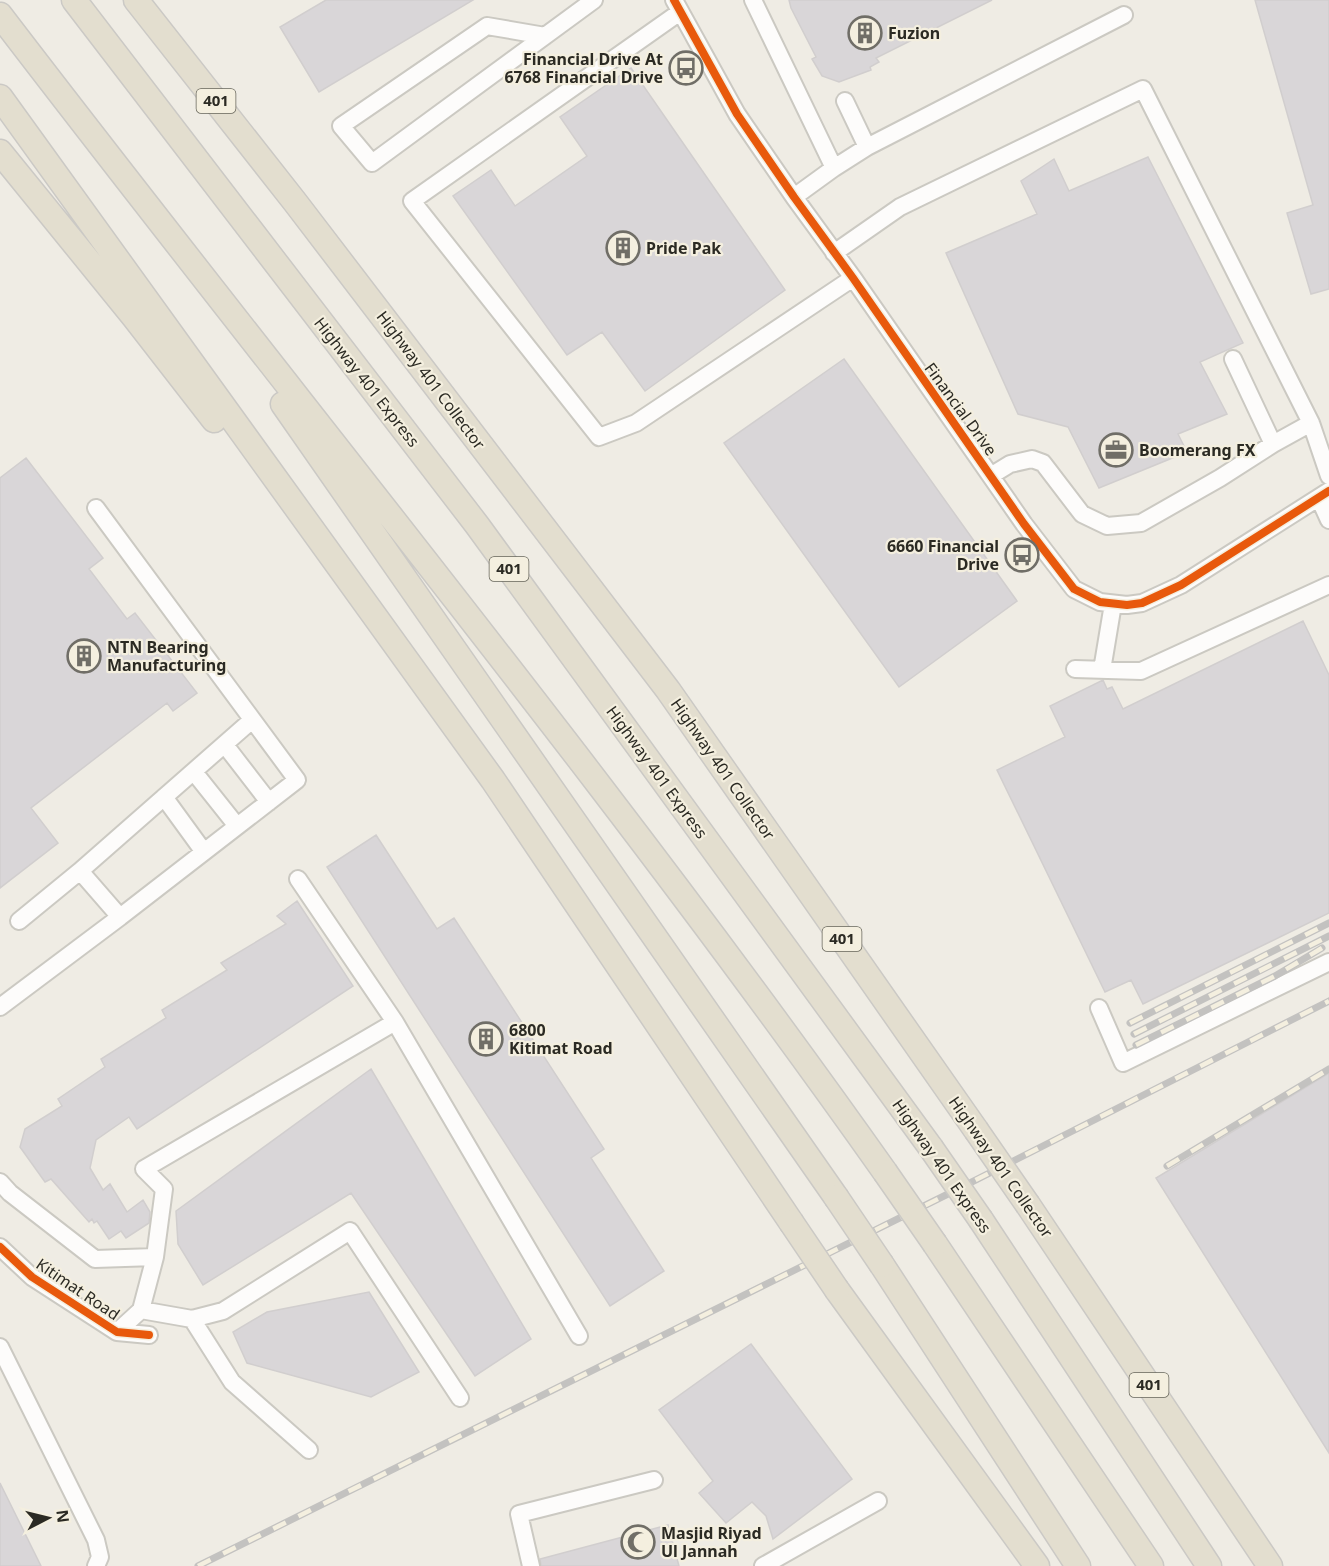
<svg xmlns="http://www.w3.org/2000/svg" width="1329" height="1566" font-family="'Noto Sans',sans-serif">
	<style>
		.building { fill: #d9d6d8; stroke: #d1cece; stroke-width: 1.5 }
		.lines { fill: none; stroke-linecap: round; stroke-linejoin: round }
		.minor-casing { stroke: #cbc9c2; stroke-width: 20 }
		.highway-casing { stroke: #cbc9c5; stroke-width: 27 }
		.minor { stroke: #fdfcfb; stroke-width: 16 }
		.highway { stroke: #e3decf; stroke-width: 24 }
		.rail-casing { stroke: #c3c2c0; stroke-width: 7 }
		.rail { stroke: #f4efdf; stroke-width: 4.5; stroke-dasharray: 14; stroke-linecap: butt }
		.highway-bridge-casing { stroke: #cbc9c5; stroke-width: 27; stroke-linecap: butt }
		.highway-bridge { stroke: #e3decf; stroke-width: 24 }
		.cycleway-casing { stroke: #f4efdf; stroke-width: 11 }
		.cycleway { stroke: #e8590c; stroke-width: 8 }
		.labels { text-anchor: middle; stroke-width: 4.5; stroke-linejoin: round; paint-order: stroke }
		.shield { fill: #f4efdf; stroke: #67655b; stroke-width: 1.5 }
		.shield-label { font-size: 15px; font-weight: bold; fill: #2b2a23 }
		.poi-label { font-size: 16px; font-weight: bold; fill: #2b2a23; stroke: #f4efdf; text-anchor: start }
		.street-label { font-size: 16px; fill: #2b2a23; stroke: #f4efdf }
	</style>
	<rect width="100%" height="100%" fill="#efece4"/>
	<!-- building -->
	<path class="building" d="M326,0h147l-154,92 -39,-65z
		M789,0h203l-116,58 3,4 -9,5 1,3 -32,12 -17,-6 -10,-17 4,-2 -25,-49z
		M1255,0h74v289l-18,5 -24,-81 26,-8z
		M631,68l154,222 -140,101 -43,-59 -35,23 -114,-159 38,-26 24,36 72,-50 -27,-39z
		M1148,157l95,186 -43,19 27,52 -49,20 9,18 -88,36 -31,-61 -50,-13 -72,-161 91,-39 -16,-33 33,-22 15,32z
		M844,359l173,242 -118,86 -175,-244z
		M26,458l77,100 -14,11 38,50 8,-6 62,80 -24,18 -6,-8 -136,105 27,35 -58,45v-410z
		M1303,621l26,54v238l-186,91 -12,-24 -26,12 -108,-222 68,-33 -15,-31 53,-26 4,9 5,-2 11,22z
		M376,835l61,94 17,-11 150,231 -13,9 73,113 -54,35 -283,-439z
		M297,901l56,85 -216,143 -8,-12 -33,23 -6,28 13,22 7,-6 17,28 16,-12 7,12 -1,11 -23,15 -5,-7 -12,8 -12,-18 -3,2 -2,-4 -3,3 -38,-43 -6,3 -25,-35 5,-18 37,-23 -4,-7 47,-32 -4,-8 65,-41 -4,-8 65,-40 -6,-7 65,-39 -9,-8z
		M371,1069l160,270 -56,37 -124,-183 -148,92 -25,-41 -2,-33z
		M1329,1073v380l-173,-275z
		M369,1292l50,80 -48,25 -124,-34 -14,-31 34,-20z
		M751,1344l101,135 -79,60 -7,-23 -14,-14 -26,21 -27,-30 14,-12 -54,-71z
		M0,1483l41,83h-41z
		M668,1525l11,41h-138l-1,-7z"/>
	<g class="lines">
		<defs>
			<path id="minor" d="M674,0l63,114 57,83 59,81 171,246 50,65 26,13 27,3 15,-2 39,-18 148,-94
				M753,0l81,168 -40,29
				M680,12l-268,189 187,236 37,-14 217,-145
				M545,36l-58,-10 -146,100 31,37 222,-163
				M845,101l22,46
				M834,168l33,-21 257,-132
				M834,253l66,-46 243,-118 168,334 18,53
				M1233,359l40,85
				M992,475l18,-11 22,-5 11,4 39,51 25,12 34,-3 79,-45 53,-34 38,-21
				M1319,498l10,22
				M1075,669l66,2 188,-86
				M1102,670l11,-66
				M225,745l44,57
				M194,772l43,54
				M164,797l40,55
				M80,871l172,-151
				M298,879l97,143 184,314
				M19,921l61,-50 40,46 177,-137 -201,-272
				M0,1007l120,-90
				M1099,1008l24,55 206,-101
				M0,1182l10,11 85,66 60,-2 9,-68 -20,-20 251,-147
				M0,1247l32,30 85,55 32,3
				M141,1310l51,9 31,-8 127,-80 110,167
				M192,1319l40,63 77,68
				M117,1332l24,-22 14,-53
				M0,1347l96,193 4,17 -4,9
				M531,1566l-12,-52 135,-34
				M763,1566l115,-65"/>
			<path id="highway" d="M74,0l403,525 454,623
				M136,0l159,202 373,488 308,440
				M0,15c295,386 605,761 885,1157
				M0,97l493,683 298,442
				M0,152l134,165 80,103
				M283,404l553,793
				M1028,1205l242,361
				M981,1220l228,346
				M935,1244l216,322
				M882,1265l196,301
				M837,1290l200,276"/>
		</defs>
		<!-- minor casing -->
		<use href="#minor" class="minor-casing"/>
		<!-- highway casing -->
		<use href="#highway" class="highway-casing"/>
		<!-- minor -->
		<use href="#minor" class="minor"/>
		<!-- highway -->
		<use href="#highway" class="highway"/>
		<defs>
			<path id="rail" d="M1130,1023l199,-100
				M1134,1034l195,-98
				M1136,1045l139,-69 47,-28
				M1167,1166l162,-97
				M198,1566l754,-374 377,-191"/>
		</defs>
		<!-- rail casing -->
		<use href="#rail" class="rail-casing"/>
		<!-- rail -->
		<use href="#rail" class="rail"/>
		<defs>
			<path id="highway-bridge" d="M976,1130l52,75
				M931,1148l50,72
				M885,1172l50,72
				M836,1197l46,68
				M791,1222l46,68"/>
		</defs>
		<!-- highway-bridge casing -->
		<use href="#highway-bridge" class="highway-bridge-casing"/>
		<!-- highway-bridge -->
		<use href="#highway-bridge" class="highway-bridge"/>
		<defs>
			<path id="cycleway" d="M674,0l63,114 57,83 59,81 171,246 50,65 26,13 27,3 15,-2 39,-18 148,-94
				M0,1247l32,30 85,55 32,3"/>
		</defs>
		<!-- cycleway casing -->
		<use href="#cycleway" class="cycleway-casing"/>
		<!-- cycleway -->
		<use href="#cycleway" class="cycleway"/>
	</g>
	<!-- icons -->
	<defs>
		<symbol id="building-ring" viewBox="-11 -11 22 22"><circle r="9.5" fill="#f4efdf" stroke="#706e67" stroke-width="1.5"/><path d="M-4-6H4V6H1V3H-1V6H-4ZM-2.5-4.3h1.7v1.8h-1.7ZM.8-4.3h1.7v1.8H.8ZM-2.5-1h1.7V.8h-1.7ZM.8-1h1.7V.8H.8Z" fill="#706e67"/></symbol>
		<symbol id="bus-ring" viewBox="-11 -11 22 22"><circle r="9.5" fill="#f4efdf" stroke="#706e67" stroke-width="1.5"/><path d="M-5-6H5V4H4V6H2V4H-2V6H-4V4H-5ZM-3.5-4V0h7V-4ZM-3.5 1.2v1.5H-2V1.2ZM2 1.2v1.5H3.5V1.2Z" fill="#706e67"/></symbol>
		<symbol id="office-ring" viewBox="-11 -11 22 22"><circle r="9.5" fill="#f4efdf" stroke="#706e67" stroke-width="1.5"/><path d="M-6-3h4V-5.5h4V-3h4V5H-6ZM-1-4.5V-3h2v-1.5ZM-6 0V1H6V0Z" fill="#706e67"/></symbol>
		<symbol id="mosque-ring" viewBox="-11 -11 22 22"><circle r="9.5" fill="#f4efdf" stroke="#706e67" stroke-width="1.5"/><path d="M3.5-4.9A6 6 0 1 0 3.5 4.9A5 5 0 1 1 3.5-4.9Z" fill="#706e67"/></symbol>
	</defs>
	<g fill-rule="evenodd">
		<use href="#building-ring" x="846" y="14" width="38" height="38"/>
		<use href="#bus-ring" x="667" y="49" width="38" height="38"/>
		<use href="#building-ring" x="604" y="229" width="38" height="38"/>
		<use href="#office-ring" x="1097" y="431" width="38" height="38"/>
		<use href="#bus-ring" x="1003" y="536" width="38" height="38"/>
		<use href="#building-ring" x="65" y="637" width="38" height="38"/>
		<use href="#building-ring" x="467" y="1020" width="38" height="38"/>
		<use href="#mosque-ring" x="619" y="1523" width="38" height="38"/>
	</g>
	<g class="labels">
		<!-- shield labels -->
		<g class="shield">
			<rect x="196.5" y="89" width="39" height="24" rx="4.5"/>
			<rect x="489.5" y="557" width="39" height="24" rx="4.5"/>
			<rect x="822.5" y="927" width="39" height="24" rx="4.5"/>
			<rect x="1129.5" y="1373" width="39" height="24" rx="4.5"/>
		</g>
		<g class="shield-label">
			<text x="216" y="106">401</text>
			<text x="509" y="574">401</text>
			<text x="842" y="944">401</text>
			<text x="1149" y="1390">401</text>
		</g>
		<!-- poi labels -->
		<g class="poi-label">
			<text x="888" y="39">Fuzion</text>
			<text x="663" y="65" text-anchor="end">Financial Drive At<tspan x="663" dy="18">6768 Financial Drive</tspan></text>
			<text x="646" y="254">Pride Pak</text>
			<text x="1139" y="456">Boomerang FX</text>
			<text x="999" y="552" text-anchor="end">6660 Financial<tspan x="999" dy="18">Drive</tspan></text>
			<text x="107" y="653">NTN Bearing<tspan x="107" dy="18">Manufacturing</tspan></text>
			<text x="509" y="1036">6800<tspan x="509" dy="18">Kitimat Road</tspan></text>
			<text x="661" y="1539">Masjid Riyad<tspan x="661" dy="18">Ul Jannah</tspan></text>
		</g>
		<!-- street labels -->
		<g class="street-label">
			<text transform="translate(431 380) rotate(53)" y="6">Highway 401 Collector</text>
			<text transform="translate(367 382) rotate(52)" y="6">Highway 401 Express</text>
			<text transform="translate(961 409) rotate(54)" y="6">Financial Drive</text>
			<text transform="translate(723 769) rotate(55)" y="6">Highway 401 Collector</text>
			<text transform="translate(657 772) rotate(54)" y="6">Highway 401 Express</text>
			<text transform="translate(942 1166) rotate(55)" y="6">Highway 401 Express</text>
			<text transform="translate(1001 1167) rotate(55)" y="6">Highway 401 Collector</text>
			<text transform="translate(78 1289) rotate(34)" y="6">Kitimat Road</text>
		</g>
	</g>
	<!-- north arrow -->
	<g transform="translate(48 1518) rotate(83)" stroke="#f4efdf" stroke-width="4.5" paint-order="stroke">
	<path d="M0-4.5L10 22L0 15L-10 22Z" fill="#2b2a23"/>
	<text y="-9" font-size="16" font-weight="bold" text-anchor="middle" fill="#2b2a23">N</text>
	</g>
</svg>
